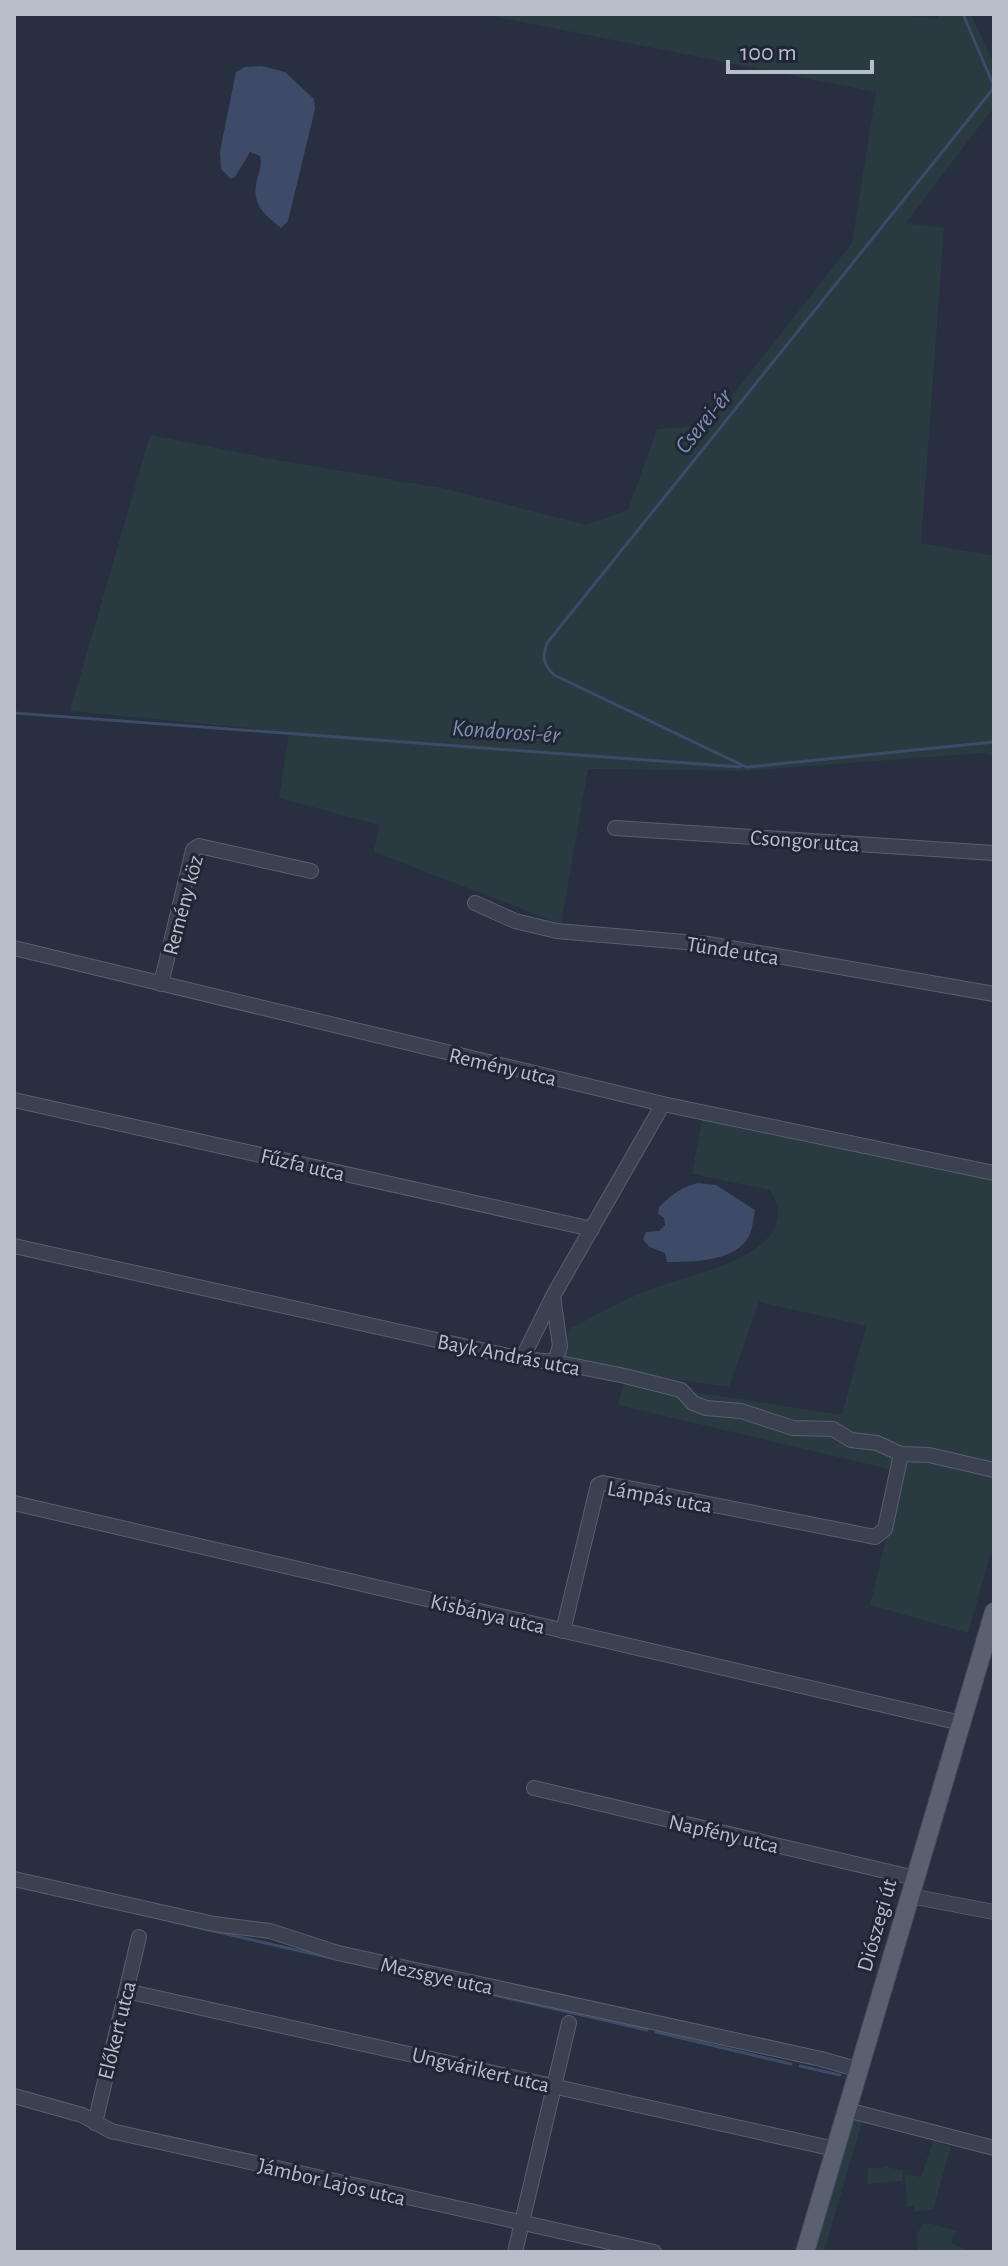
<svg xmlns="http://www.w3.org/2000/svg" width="1008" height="2266" font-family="'Alegreya Sans',sans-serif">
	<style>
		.green { fill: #293b41 }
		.water { fill: #3d4a68 }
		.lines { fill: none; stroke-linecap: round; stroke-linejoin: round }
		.stream { stroke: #3d4a68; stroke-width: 3 }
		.minor-casing { stroke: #595f6d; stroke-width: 16 }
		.major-casing { stroke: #454a59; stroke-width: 20 }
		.minor { stroke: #3b4150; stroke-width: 14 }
		.major { stroke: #596070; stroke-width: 18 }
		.labels { text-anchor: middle; stroke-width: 6; stroke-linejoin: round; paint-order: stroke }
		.street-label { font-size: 22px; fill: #b8bdca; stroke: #202635 }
		.water-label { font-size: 24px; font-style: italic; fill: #808fb1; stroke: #202635 }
	</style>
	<rect width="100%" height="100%" fill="#272f40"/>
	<!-- green -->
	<path class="green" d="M481,14h412l46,5 -1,-5h33l23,50v43l-88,116 38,5 -23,315 73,13v200l-11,-3 -238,18 -157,-2 -27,155 -187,-72 5,-27 -100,-27 10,-66 -219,-21 80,-276 128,25 169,29 139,36 42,-15 29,-81 52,-4 143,-182 24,-151z
		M703,1115l291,62v365l-26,91 -98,-28 32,-133 -284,-67 6,-24 218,34 24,-89 -107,-24 -30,85 -172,-24 14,-35c27,-14 54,-29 83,-40 37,-14 155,-35 116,-98l-78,-16z
		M855,2118l6,1 1,3 -38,130h-13z
		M933,2141l18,6 -18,62 -19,3v-6l-7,1 -2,-33 16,3z
		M884,2166l20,5 -2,10 -35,3 1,-16h15z
		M929,2223l27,8 -5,12 20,9h-53l-1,-18 6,-10z"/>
	<!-- water -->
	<path class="water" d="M262,66l23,6 29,27 1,10 -27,112 -7,7c-19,-16 -31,-25 -23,-52 2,-8 4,-11 2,-20l-10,-4 -15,25 -4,2 -10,-10 -1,-18 16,-79 9,-5z
		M698,1183l18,2 39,25c-2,9 -2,18 -6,26 -13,26 -57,26 -82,26l-2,-9 -15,-6 -7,-7 3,-8 13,-1 6,-6 -1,-7 -6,-4 1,-7c13,-12 20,-19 39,-24z"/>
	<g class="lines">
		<!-- stream -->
		<path class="stream" d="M14,713l726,54
			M746,767l-192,-92c-11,-11 -12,-17 -7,-32l445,-553 1,-6 -30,-70
			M748,767l246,-25
			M170,1921l9,2
			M187,1925l144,33
			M407,1975l240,55
			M656,2032l135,32
			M800,2066l40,9"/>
		<defs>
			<path id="minor" d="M615,828l379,25
				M475,903l40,18 42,10 151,13 286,50
				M14,948l649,156 331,69
				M161,984l32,-134 6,-4 112,25
				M14,1100l578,129
				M14,1246l508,113 33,3 70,14 56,14 12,13 13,5 35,3 52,17 40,1 18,11 26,3 24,11 28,1 65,15
				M553,1296l7,50 -5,16
				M522,1359l31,-63 110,-192
				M14,1503l947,220
				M563,1631l35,-146 5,-2 272,54 10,-8 16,-75
				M534,1788l381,90
				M14,1879l200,45 56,7 68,22 483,106 39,11
				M910,1896l84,16
				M126,1991l709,158
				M14,2096l68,19 29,16 543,121
				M847,2110l147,38
				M95,2123l44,-186
				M515,2252l54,-229"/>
			<path id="major" d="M805,2252l189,-640"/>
		</defs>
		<!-- minor casing -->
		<use href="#minor" class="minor-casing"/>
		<!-- major casing -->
		<use href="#major" class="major-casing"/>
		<!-- minor -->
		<use href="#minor" class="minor"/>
		<!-- major -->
		<use href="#major" class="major"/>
	</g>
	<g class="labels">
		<!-- street labels -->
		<g class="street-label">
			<text transform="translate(805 840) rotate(4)" y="8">Csongor utca</text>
			<text transform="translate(182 905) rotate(-75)" y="8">Remény köz</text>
			<text transform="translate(733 950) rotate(9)" y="8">Tünde utca</text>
			<text transform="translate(503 1066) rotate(13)" y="8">Remény utca</text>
			<text transform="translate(303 1164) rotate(13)" y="8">Fűzfa utca</text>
			<text transform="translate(509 1354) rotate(11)" y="8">Bayk András utca</text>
			<text transform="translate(660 1496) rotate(10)" y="8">Lámpás utca</text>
			<text transform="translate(488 1613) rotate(13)" y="8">Kisbánya utca</text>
			<text transform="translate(724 1833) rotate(13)" y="8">Napfény utca</text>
			<text transform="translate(876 1925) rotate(-74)" y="8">Diószegi út</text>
			<text transform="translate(437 1975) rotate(12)" y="8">Mezsgye utca</text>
			<text transform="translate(116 2030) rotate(-76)" y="8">Előkert utca</text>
			<text transform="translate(481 2069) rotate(13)" y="8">Ungvárikert utca</text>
			<text transform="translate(332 2181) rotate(13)" y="8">Jámbor Lajos utca</text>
		</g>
		<!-- water labels -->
		<g class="water-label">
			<text transform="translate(703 421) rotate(-51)" y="8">Cserei-ér</text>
			<text transform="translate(506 731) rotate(4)" y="8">Kondorosi-ér</text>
		</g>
	</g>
	<!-- border -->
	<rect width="1008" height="2266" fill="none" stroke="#b8bdca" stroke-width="32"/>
	<!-- scale -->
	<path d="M728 60v12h144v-12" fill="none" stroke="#b8bdca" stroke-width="4"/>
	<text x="740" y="60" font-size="24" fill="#b8bdca" stroke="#202635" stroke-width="6" paint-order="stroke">100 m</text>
</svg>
